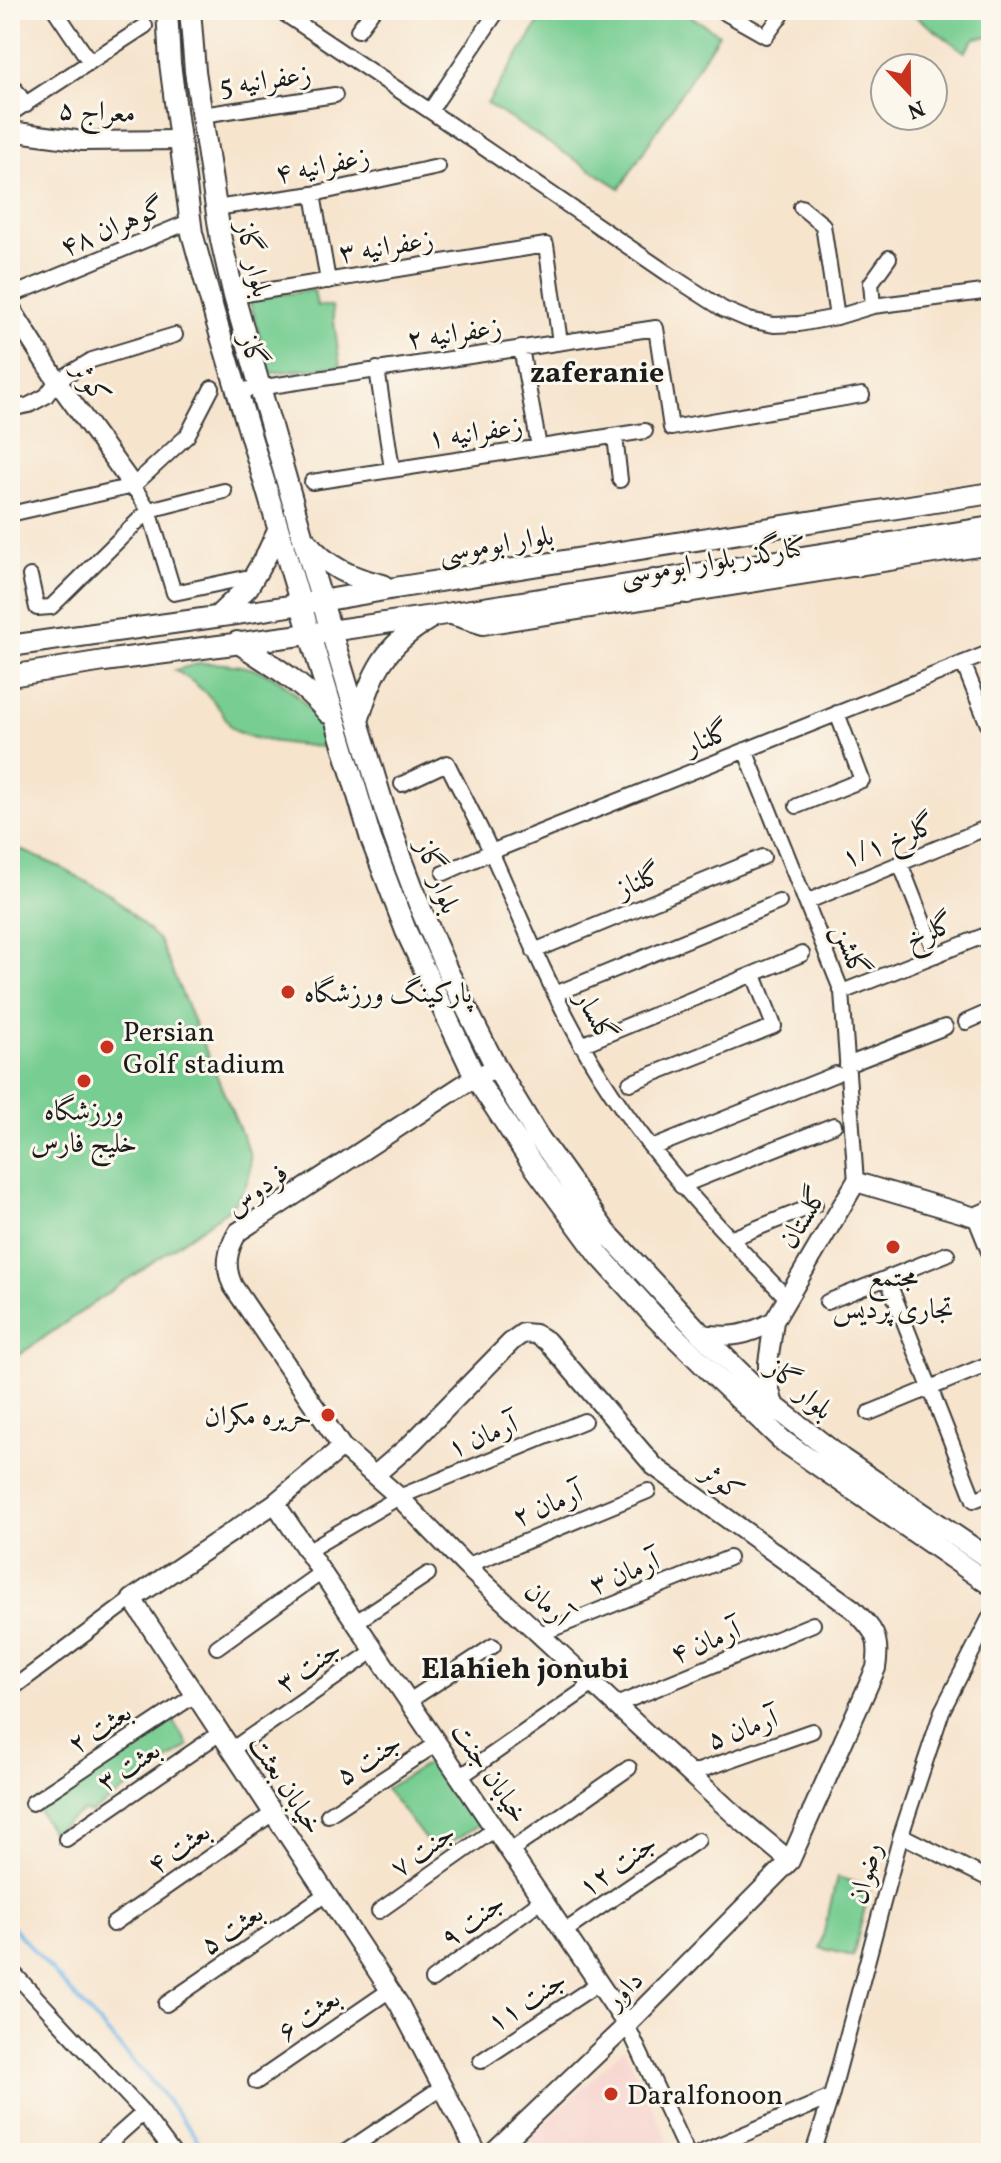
<svg xmlns="http://www.w3.org/2000/svg" width="1001" height="2163" font-family="Vollkorn,Amiri,serif">
	<style>
		.built { fill: #f7d0cc }
		.green { fill: #77cd92; stroke: #4a7457; stroke-width: 2 }
		.lines { fill: none; stroke-linecap: round; stroke-linejoin: round }
		.stream { stroke: #75b7ea; stroke-width: 4 }
		.minor-casing { stroke: #3d3a37; stroke-width: 18 }
		.tertiary-casing { stroke: #3d3a37; stroke-width: 22 }
		.secondary-casing { stroke: #3d3a37; stroke-width: 24 }
		.minor { stroke: #fff; stroke-width: 14 }
		.tertiary { stroke: #fff; stroke-width: 18 }
		.secondary { stroke: #fff; stroke-width: 20 }
		.poi-dot { fill: #c8321e; stroke: #fbf7ec; stroke-width: 3 }
		.labels { text-anchor: middle; stroke-width: 6; stroke-linejoin: round; paint-order: stroke }
		.street-label { font-size: 28px; fill: #1c1c1c; stroke: #fbf7ec }
		.poi-label { font-size: 28px; fill: #1c1c1c; stroke: #fbf7ec; text-anchor: start }
		.neighbourhood-label { font-size: 30px; font-weight: bold; fill: #1c1c1c; stroke: #fbf7ec }
	</style>
	<rect width="100%" height="100%" fill="#fbf7ec"/>
	<filter id="ink" filterUnits="userSpaceOnUse"><feTurbulence type="fractalNoise" baseFrequency=".0125" numOctaves="2"/><feDisplacementMap in="SourceGraphic" scale="16" xChannelSelector="R" yChannelSelector="G"/><feConvolveMatrix kernelMatrix="1 2 1 2 8 2 1 2 1" color-interpolation-filters="sRGB"/></filter>
	<filter id="wash" filterUnits="userSpaceOnUse"><feTurbulence type="fractalNoise" baseFrequency=".006" numOctaves="4" result="noise"/><feDisplacementMap in="SourceGraphic" scale="32" xChannelSelector="R" yChannelSelector="G"/><feGaussianBlur stdDeviation="1.8" result="paint"/><feColorMatrix in="noise" values="0 0 0 0 0 0 0 0 0 0 0 0 0 0 0 0 0 1.4 0 .05"/><feComposite in="paint" operator="in"/></filter>
	<g filter="url(#wash)">
		<rect width="100%" height="100%" fill="#f6e4cd"/>
		<!-- built -->
		<path class="built" d="M624,2048l49,103 -1,2h-137l-6,-13z"/>
		<!-- green -->
		<path class="green" d="M547,10h134l38,24 -99,154 -133,-84z
			M907,10h84v26l-16,2 -10,14z
			M314,290l3,16h15l8,60 -70,7 -21,-74z
			M201,663c23,0 48,2 69,12 23,11 48,42 60,64l-3,9c-21,-3 -83,-6 -96,-21 -4,-5 -6,-11 -10,-16 -12,-18 -28,-30 -46,-41z
			M10,845l50,22 52,29 47,44 91,214c2,26 -5,36 -21,55l-219,152z
			M170,1717l19,29 -98,67 -8,-2 -31,21 -16,-25z
			M433,1760l48,64 -46,28 -49,-63z
			M837,1877l33,10 -17,69 -33,-8z"/>
		<g class="lines">
			<!-- stream -->
			<path class="stream" d="M10,1924l149,166 35,45 11,18"/>
		</g>
	</g>
	<g filter="url(#ink)">
		<g class="lines">
			<defs>
				<path id="minor" d="M55,10l35,52
					M279,10l151,101 68,-101
					M720,10l46,26 19,-26
					M358,30l15,-20
					M10,82l16,23
					M430,111l237,162 56,36 26,11 25,5 25,-1 38,-7 36,-11 118,-15
					M10,114l135,-88
					M202,115l133,-20
					M313,194l15,87
					M801,207l22,18 14,92
					M215,208l98,-14 125,-27
					M10,296l181,-75
					M234,296l312,-51 14,97
					M873,306l-2,-23 18,-25
					M521,348l18,99
					M377,369l15,100
					M237,391l419,-63 15,100 191,-33
					M10,409l19,-4 17,-9 11,-15 35,-21 83,-25
					M615,436l5,44
					M312,482l333,-51
					M133,486l16,24 25,83 71,-15
					M10,514l123,-28 54,-50 25,-48
					M30,576l7,32 14,-1 98,-97 75,-19
					M963,663l28,69
					M745,750l97,242 14,190
					M402,784l45,-21c15,31 32,61 46,93 28,63 54,127 88,187 54,97 130,177 206,255
					M797,806l65,-26 -25,-67
					M900,863l36,92
					M444,873l47,-21 500,-200
					M806,902l185,-76
					M534,951l229,-94
					M842,992l149,-59
					M555,994l224,-92
					M966,1022l25,-11
					M581,1045l221,-91
					M847,1065l98,-38
					M630,1083l144,-57 -20,-51
					M652,1148l184,-74
					M681,1186l153,-61
					M975,1217l16,40
					M730,1239l85,-34
					M887,1278l87,222 17,-7
					M827,1302l120,-48
					M869,1413l122,-50
					M307,1551l92,-54 185,-76
					M466,1566l182,-75
					M356,1622l72,-48
					M540,1634l189,-76
					M217,1647l105,-75
					M10,1690l122,-91
					M409,1701l84,-55
					M616,1705l197,-81
					M231,1750l144,-100
					M690,1774l122,-43
					M460,1777l133,-93
					M32,1803l163,-108
					M328,1815l110,-72
					M901,1835l90,45
					M66,1839l154,-106
					M510,1851l119,-83
					M379,1911l116,-82
					M113,1924l160,-111
					M565,1931l133,-91
					M10,1969l130,140 33,44
					M432,1980l111,-81
					M166,2004l160,-110
					M627,2025l60,128
					M481,2061l118,-78
					M256,2082l134,-92
					M98,2153l45,-40
					M344,2153l98,-66
					M700,2153l131,-56
					M813,2153l18,-56 70,-262 41,-124 49,-96"/>
				<path id="tertiary" d="M10,131l73,10 97,-1
					M10,307l47,74 76,105
					M448,614l35,11 508,-80
					M489,1071l-14,6 -237,155c-11,18 -14,34 -5,54l109,161 57,50 67,69 224,208 47,43 53,44
					M774,1321l82,-139 119,35 16,-7
					M701,1334c31,4 45,2 73,-13l-6,42v19l6,24
					M342,1447l-67,56 352,522
					M375,1475l37,-32 100,-102 11,-8 12,1 12,7 107,125 199,143c21,21 28,28 23,59l-86,193 -163,164 -134,128
					M275,1503l-143,96 267,405 78,149"/>
				<path id="secondary" d="M167,10l3,53 22,170 24,87 155,519 35,92 69,146 58,88 67,91 55,61 64,63 64,61 208,144
					M190,10l5,61 26,169 13,56 68,239 83,276 17,48 20,53 25,58 49,97 41,68 69,97 95,102 73,72 68,53 149,101
					M306,541c21,26 45,37 77,44
					M824,556l33,10
					M654,580l33,13
					M219,615l29,-28 19,-33 11,-23
					M237,642c33,22 65,40 91,71
					M10,646c128,-19 257,-34 385,-58l596,-95
					M10,676l94,-15 205,-27 137,-20 545,-87
					M358,721c15,-49 25,-74 71,-102"/>
			</defs>
			<!-- minor casing -->
			<use href="#minor" class="minor-casing"/>
			<!-- tertiary casing -->
			<use href="#tertiary" class="tertiary-casing"/>
			<!-- secondary casing -->
			<use href="#secondary" class="secondary-casing"/>
			<!-- minor -->
			<use href="#minor" class="minor"/>
			<!-- tertiary -->
			<use href="#tertiary" class="tertiary"/>
			<!-- secondary -->
			<use href="#secondary" class="secondary"/>
		</g>
	</g>
	<!-- markers -->
	<g class="poi-dot">
		<circle cx="288" cy="992" r="8"/>
		<circle cx="107" cy="1047" r="8"/>
		<circle cx="84" cy="1081" r="8"/>
		<circle cx="893" cy="1247" r="8"/>
		<circle cx="328" cy="1415" r="8"/>
		<circle cx="611" cy="2094" r="8"/>
	</g>
	<g class="labels">
		<!-- street labels -->
		<g class="street-label">
			<text transform="translate(265 79) rotate(-8)" y="10">5 زعفرانیه</text>
			<text transform="translate(97 110) rotate(3)" y="10">معراج ۵</text>
			<text transform="translate(322 164) rotate(-11)" y="10">زعفرانیه ۴</text>
			<text transform="translate(112 226) rotate(-23)" y="10">گوهران ۴۸</text>
			<text transform="translate(386 245) rotate(-9)" y="10">زعفرانیه ۳</text>
			<text transform="translate(255 259) rotate(77)" y="10">بلوار گاز</text>
			<text transform="translate(454 332) rotate(-8)" y="10">زعفرانیه ۲</text>
			<text transform="translate(254 350) rotate(74)" y="10">گاز</text>
			<text transform="translate(92 382) rotate(55)" y="10">کوثر</text>
			<text transform="translate(475 431) rotate(-8)" y="10">زعفرانیه ۱</text>
			<text transform="translate(496 543) rotate(-9)" y="10">بلوار ابوموسی</text>
			<text transform="translate(713 560) rotate(-9)" y="10">کنارگذر بلوار ابوموسی</text>
			<text transform="translate(707 737) rotate(-22)" y="10">گلنار</text>
			<text transform="translate(888 840) rotate(-22)" y="10">گلرخ ۱/۱</text>
			<text transform="translate(439 876) rotate(69)" y="10">بلوار گاز</text>
			<text transform="translate(639 880) rotate(-23)" y="10">گلناز</text>
			<text transform="translate(929 930) rotate(-22)" y="10">گلرخ</text>
			<text transform="translate(852 950) rotate(69)" y="10">گلشن</text>
			<text transform="translate(597 1016) rotate(61)" y="10">گلسار</text>
			<text transform="translate(256 1189) rotate(-36)" y="10">فردوس</text>
			<text transform="translate(802 1217) rotate(-59)" y="10">گلستان</text>
			<text transform="translate(801 1388) rotate(41)" y="10">بلوار گاز</text>
			<text transform="translate(482 1435) rotate(-22)" y="10">آرمان ۱</text>
			<text transform="translate(723 1481) rotate(36)" y="10">کوثر</text>
			<text transform="translate(547 1504) rotate(-22)" y="10">آرمان ۲</text>
			<text transform="translate(624 1572) rotate(-22)" y="10">آرمان ۳</text>
			<text transform="translate(548 1603) rotate(43)" y="10">آرمان</text>
			<text transform="translate(705 1641) rotate(-22)" y="10">آرمان ۴</text>
			<text transform="translate(308 1665) rotate(-35)" y="10">جنت ۳</text>
			<text transform="translate(99 1727) rotate(-33)" y="10">بعثت ۲</text>
			<text transform="translate(742 1728) rotate(-19)" y="10">آرمان ۵</text>
			<text transform="translate(368 1758) rotate(-33)" y="10">جنت ۵</text>
			<text transform="translate(128 1765) rotate(-34)" y="10">بعثت ۳</text>
			<text transform="translate(491 1772) rotate(56)" y="10">خیابان جنت</text>
			<text transform="translate(287 1784) rotate(57)" y="10">خیابان بعثت</text>
			<text transform="translate(178 1847) rotate(-35)" y="10">بعثت ۴</text>
			<text transform="translate(422 1849) rotate(-35)" y="10">جنت ۷</text>
			<text transform="translate(617 1864) rotate(-35)" y="10">جنت ۱۲</text>
			<text transform="translate(864 1873) rotate(-75)" y="10">رضوان</text>
			<text transform="translate(472 1919) rotate(-36)" y="10">جنت ۹</text>
			<text transform="translate(231 1928) rotate(-34)" y="10">بعثت ۵</text>
			<text transform="translate(623 1989) rotate(-45)" y="10">داور</text>
			<text transform="translate(526 2000) rotate(-33)" y="10">جنت ۱۱</text>
			<text transform="translate(308 2014) rotate(-35)" y="10">بعثت ۶</text>
		</g>
		<!-- poi labels -->
		<g class="poi-label">
			<text x="304" y="1002">پارکینگ ورزشگاه</text>
			<text x="123" y="1041">Persian<tspan x="123" dy="32">Golf stadium</tspan></text>
			<text x="84" y="1120" text-anchor="middle">ورزشگاه<tspan x="84" dy="32">خلیج فارس</tspan></text>
			<text x="893" y="1286" text-anchor="middle">مجتمع<tspan x="893" dy="32">تجاری پردیس</tspan></text>
			<text x="312" y="1425" text-anchor="end">حریره مکران</text>
			<text x="627" y="2104">Daralfonoon</text>
		</g>
		<!-- neighbourhood labels -->
		<g class="neighbourhood-label">
			<text x="597" y="382">zaferanie</text>
			<text x="525" y="1678">Elahieh jonubi</text>
		</g>
	</g>
	<!-- margin -->
	<rect width="1001" height="2163" fill="none" stroke="#fbf7ec" stroke-width="40"/>
	<!-- north arrow -->
	<g transform="translate(909 92) rotate(158)"><circle r="38" fill="#fbf7ec" stroke="#a29f99" stroke-width="2"/>
	<path d="M0-6L14 30L0 20L-14 30Z" fill="#c8321e"/>
	<text y="-12" font-size="22" font-weight="bold" text-anchor="middle" fill="#1c1c1c">N</text>
	</g>
</svg>
